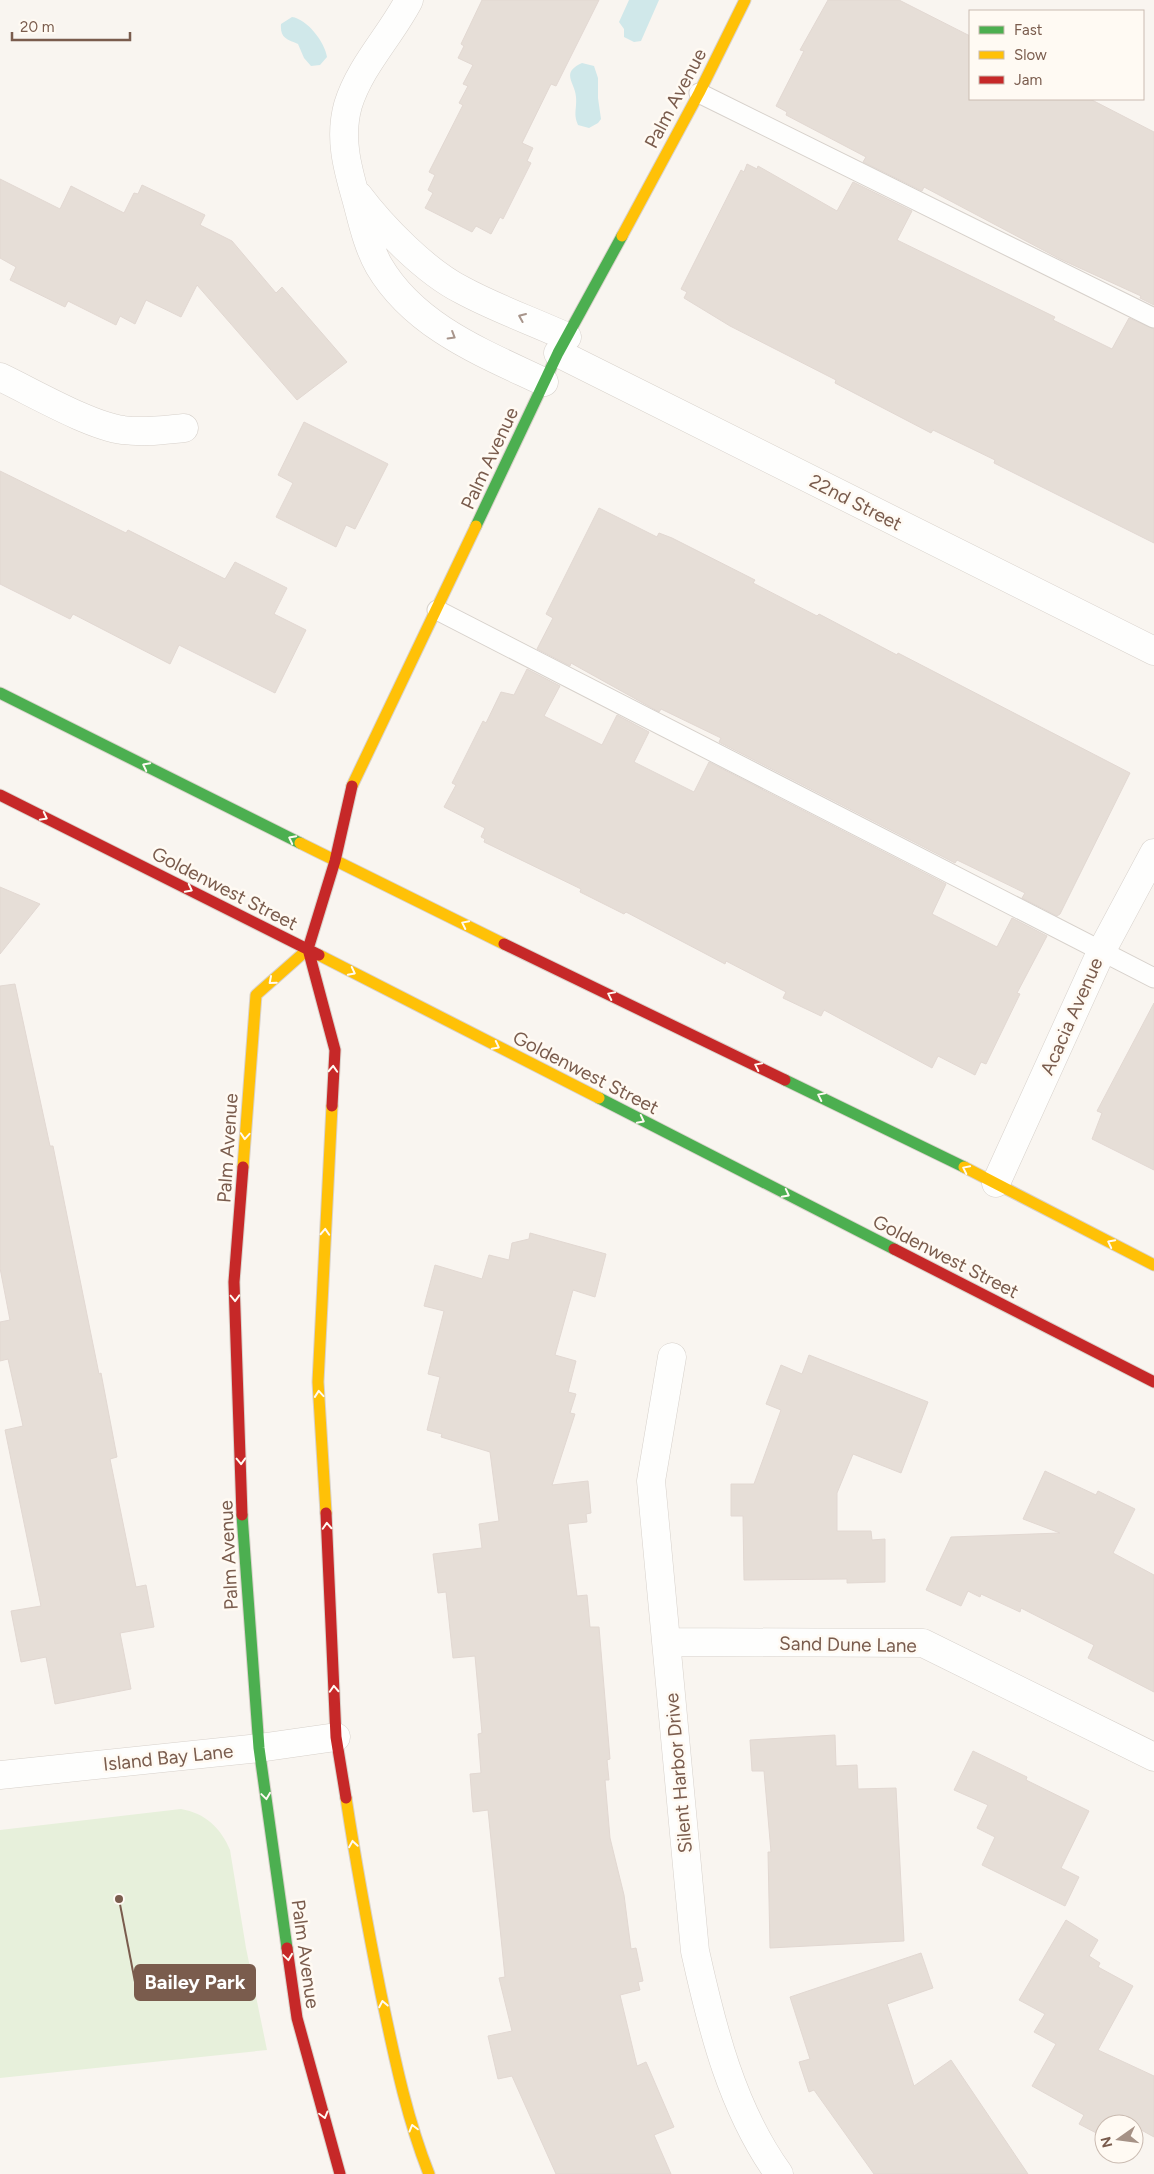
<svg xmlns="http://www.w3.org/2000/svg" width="1154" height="2174" font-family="Figtree,sans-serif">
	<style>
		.green { fill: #e7f0db }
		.water { fill: #d0e8ea }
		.building { fill: #e6ded7; stroke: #e2d8d2 }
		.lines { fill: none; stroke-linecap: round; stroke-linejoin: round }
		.lane-casing { stroke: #d7d1cb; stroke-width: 21 }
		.street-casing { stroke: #d7d1cb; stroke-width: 29 }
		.fast-casing { stroke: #d9d2cb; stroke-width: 13 }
		.slow-casing { stroke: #d9d2cb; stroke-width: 13 }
		.jam-casing { stroke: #d9d2cb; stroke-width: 13 }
		.lane { stroke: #fefefd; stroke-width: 19 }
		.street { stroke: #fefefd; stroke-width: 28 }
		.fast { stroke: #4caf50; stroke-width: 11 }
		.slow { stroke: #ffc107; stroke-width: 11 }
		.jam { stroke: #c62828; stroke-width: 11 }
		.oneway { stroke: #a8958b }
		.oneway2 { stroke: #fffaf3 }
		.labels { text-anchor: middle; stroke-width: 5; stroke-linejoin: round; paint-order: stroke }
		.street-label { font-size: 19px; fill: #7a5c4d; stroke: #fffaf3 }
		.leader { fill: none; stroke: #7a5c4d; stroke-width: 2 }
		.callout-dot { fill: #7a5c4d; stroke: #fffaf3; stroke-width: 2 }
		.callout { fill: #7a5c4d; stroke: #7a5c4d; stroke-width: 2 }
		.callout-label { font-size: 20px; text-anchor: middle; font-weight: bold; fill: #fff }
	</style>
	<rect width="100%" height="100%" fill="#f9f5f0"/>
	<!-- green -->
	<path class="green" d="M181,1809c24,4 40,19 49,41l16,98 21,102 -267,28v-248z"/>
	<!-- water -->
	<path class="water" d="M629,0h30l-18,41 -7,1 -10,-5v-8l-5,-7z
		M292,17c15,2 33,25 35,40l-7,8 -9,1 -7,-8 -6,-14c-12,-5 -18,-6 -17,-20z
		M582,63l12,3 4,12v20l3,21 -3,4 -9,5 -11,-3c-5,-11 -1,-16 -2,-28 -1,-15 -16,-24 6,-34z"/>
	<!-- building -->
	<path class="building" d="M482,0h117l-43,86 -5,-2 -29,59 11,5 -6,13 4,2 -28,56 -3,-2 -9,17 -15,-8 -4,6 -47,-24 8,-15 -5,-3 7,-15 -6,-3 34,-67 -4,-2 9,-17 -5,-2 10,-19 -15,-7 6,-12 -3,-2z
		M828,0h71l71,36v63h120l64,33v173l-14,-7 1,-2 -81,-37 -136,-72 -2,4 -59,-29 3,-5 -80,-42 1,-3 -11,-6 28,-55 -4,-1z
		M747,164l10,5 1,-3 79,45 16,-29 59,29 -15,29 158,77 -2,3 59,29 17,-31 25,11v214l-160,-80 1,-3 -62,-30 -2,3 -96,-50 1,-3 -106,-54 -46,-28 3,-6 -6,-3 60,-119 3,2z
		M0,179l60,30 11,-23 53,27 10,-20 4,1 4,-9 63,30 -5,10 32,16 44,52 6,-6 65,75 -50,38 -100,-115 -16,32 -35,-17 -11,24 -15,-8 -4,9 -48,-24 -3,6 -55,-27 6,-13 -16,-9z
		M304,422l84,42 -33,65 -9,-4 -10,22 -60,-30 17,-34 -15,-8z
		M0,471l126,62 2,-3 97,49 10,-17 52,26 -13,26 32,16 -31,63 -96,-48 -9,19 -97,-50 -3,5 -70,-35z
		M599,508l58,29 2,-4 13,5 83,42 -2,3 64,33 2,-2 78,41 1,-2 232,120 -70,141 -3,2 -35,-18 3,-5 -68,-33 -2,3 -236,-121 2,-4 -60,-29 -2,3 -88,-49 -1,3 -33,-17 16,-31 -7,-4z
		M527,669l33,17 -16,30 58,29 15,-30 32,17 -15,30 60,30 15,-30 237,122 -14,30 65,33 15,-29 35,18 -30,57 3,1 -34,70 -5,-2 -6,13 -37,-19 -6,12 -108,-58 -3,6 -38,-18 3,-6 -60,-31 -1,3 -99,-52 -2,2 -44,-22 1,-3 -97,-47 1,-3 -4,-2 4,-9 -41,-21 12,-22 -4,-2 31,-62 3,2 15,-31 13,3z
		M0,887l40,17 -40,50z
		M15,984l35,162h3l46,228 2,-1 16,84 -7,2 26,128 10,-2 8,42 -34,6 11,56 -76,15 -9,-47 -25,5 -10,-51 30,-5 -36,-176 18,-4 -15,-67 -8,2v-39l10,-2 -10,-52v-282z
		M1154,1003v167l-62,-31 10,-26 -5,-2z
		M530,1233l76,21 -11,43 -22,-7 -18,65 21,6 -8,31 8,2 -6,19 5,1 -23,71 36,-4 3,32 -5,1 1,8 -19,2 9,72 10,-1 3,32h9l11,132 -3,1 2,20h-4l5,58 14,57 7,54 5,-1 7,33 -5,1 2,8 -20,5 17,71 9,-4 28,65 -20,8 17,39h-115l-44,-98 -14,3 -10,-43 24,-5 -13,-53 6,-1 -17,-167 -15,2 -3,-38 11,-1 -3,-39 4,-1 -7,-77 -22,2 -7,-66 -8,1 -5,-39 49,-6 -3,-24 20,-3 -9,-69 -49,-15 1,-3 -15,-4 13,-53 -12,-3 16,-63 -20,-5 11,-41 47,14 7,-24 20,5 3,-17 17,-4z
		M809,1355l119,47 -27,71 -48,-19 -16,39v38h34l1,9 13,-1v43l-38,1v-4l-103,1 -1,-64h-12v-32h23l27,-74 -15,-6 15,-39 21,9z
		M1045,1471l51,24 2,-4 37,18 -22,44 41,22v117l-66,-34 6,-13 -73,-37 -1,4 -39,-18 -1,3 -12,-6 -7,15 -35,-16 25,-53 109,-4 -37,-14z
		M835,1735l1,31 21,-1 1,24 38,-1 8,153 -134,7 -2,-96h3l-7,-81h-12l-2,-31z
		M973,1751l54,26 -1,3 63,31 -28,57 18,9 -14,29 -83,-41 13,-28 -18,-9 11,-23 -34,-15z
		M1066,1920l32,20 -9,16 11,7 -2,4 35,19 -35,64 56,26v61l-20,-11v-2h-30v13l-25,-13 5,-9 -52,-29 24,-42 -22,-12 11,-18 -26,-14z
		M921,1953l12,35 -46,16 27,82 37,-26 77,114h-154l-60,-84 -5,2 -10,-30 11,-3 -20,-62z"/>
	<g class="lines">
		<defs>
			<path id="lane" d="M699,93l455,225
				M437,610l717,368"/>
			<path id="street" d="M409,0c-18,35 -49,66 -61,105 -9,32 -1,62 8,93 6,22 11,47 23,68 36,61 104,87 165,116
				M358,195c24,32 68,77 104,95 33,18 70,31 105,47
				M558,353l596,298
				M0,377c32,15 90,49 123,53 20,3 40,0 61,-2
				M996,1183l105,-231 53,-99
				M672,1357l-21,124 44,470c17,77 37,158 84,223
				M666,1642l257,1 231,114
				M0,1775l259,-27 77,-11"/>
			<path id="fast" d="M476,526l82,-173 64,-117
				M0,693l300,150
				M785,1080l179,87
				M599,1098l295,151
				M242,1515l17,233 28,200"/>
			<path id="slow" d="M622,236l77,-143 46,-93
				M352,786l124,-260
				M300,843l204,101
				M319,955l280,143
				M243,1167l13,-172 52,-46
				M964,1167l190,98
				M326,1513l-8,-131 14,-276
				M346,1798c10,66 22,131 35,196 13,61 25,122 48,180"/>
			<path id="jam" d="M0,795l319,160
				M504,944l281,136
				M332,1106l3,-56 -27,-101 27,-88 17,-75
				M894,1249l260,133
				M326,1513l10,224 10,61
				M242,1515l-8,-233 9,-115
				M287,1948l10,70 43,156"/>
		</defs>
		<!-- lane casing -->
		<use href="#lane" class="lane-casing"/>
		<!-- street casing -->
		<use href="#street" class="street-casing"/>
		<!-- fast casing -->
		<use href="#fast" class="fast-casing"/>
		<!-- slow casing -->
		<use href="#slow" class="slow-casing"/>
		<!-- jam casing -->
		<use href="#jam" class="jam-casing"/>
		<!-- lane -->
		<use href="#lane" class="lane"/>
		<!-- street -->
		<use href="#street" class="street"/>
		<!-- fast -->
		<use href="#fast" class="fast"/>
		<!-- slow -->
		<use href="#slow" class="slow"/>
		<!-- jam -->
		<use href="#jam" class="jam"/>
	</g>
	<!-- one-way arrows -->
	<defs><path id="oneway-chevron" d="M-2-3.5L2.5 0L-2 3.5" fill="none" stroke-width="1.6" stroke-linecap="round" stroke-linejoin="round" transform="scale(1.25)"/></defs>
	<g class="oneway">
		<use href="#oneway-chevron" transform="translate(522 317) rotate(-157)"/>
		<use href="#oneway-chevron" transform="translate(452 336) rotate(31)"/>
	</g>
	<g class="oneway2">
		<use href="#oneway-chevron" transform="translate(146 766) rotate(-153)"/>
		<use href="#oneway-chevron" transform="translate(44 817) rotate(27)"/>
		<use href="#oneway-chevron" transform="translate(292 839) rotate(-153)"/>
		<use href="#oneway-chevron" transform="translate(189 889) rotate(27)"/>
		<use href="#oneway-chevron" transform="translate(465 924) rotate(-154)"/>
		<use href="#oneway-chevron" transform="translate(352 972) rotate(27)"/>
		<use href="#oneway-chevron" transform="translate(272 981) rotate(139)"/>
		<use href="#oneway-chevron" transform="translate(611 995) rotate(-154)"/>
		<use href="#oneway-chevron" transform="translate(496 1046) rotate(27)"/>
		<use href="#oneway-chevron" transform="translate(758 1066) rotate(-154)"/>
		<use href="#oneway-chevron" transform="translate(333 1069) rotate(-87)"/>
		<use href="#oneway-chevron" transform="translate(821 1096) rotate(-154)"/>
		<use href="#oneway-chevron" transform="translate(641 1120) rotate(27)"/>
		<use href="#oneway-chevron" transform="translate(245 1136) rotate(94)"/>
		<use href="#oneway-chevron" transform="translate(966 1169) rotate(-154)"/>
		<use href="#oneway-chevron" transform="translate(786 1194) rotate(27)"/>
		<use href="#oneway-chevron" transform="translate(325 1232) rotate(-87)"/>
		<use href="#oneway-chevron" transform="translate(1111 1243) rotate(-153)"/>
		<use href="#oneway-chevron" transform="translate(235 1298) rotate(88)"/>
		<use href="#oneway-chevron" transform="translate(319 1394) rotate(-95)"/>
		<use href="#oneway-chevron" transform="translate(241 1461) rotate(88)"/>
		<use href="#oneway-chevron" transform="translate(327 1526) rotate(-93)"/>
		<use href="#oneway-chevron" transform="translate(334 1689) rotate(-93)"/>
		<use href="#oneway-chevron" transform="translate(266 1796) rotate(82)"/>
		<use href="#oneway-chevron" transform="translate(353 1844) rotate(-99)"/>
		<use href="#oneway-chevron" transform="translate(288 1957) rotate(82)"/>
		<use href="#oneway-chevron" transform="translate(383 2004) rotate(-101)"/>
		<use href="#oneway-chevron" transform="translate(324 2115) rotate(75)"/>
		<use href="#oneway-chevron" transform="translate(413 2128) rotate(-105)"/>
	</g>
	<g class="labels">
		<!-- street labels -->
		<g class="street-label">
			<text transform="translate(675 98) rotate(-62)" y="7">Palm Avenue</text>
			<text transform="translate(489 458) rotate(-65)" y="7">Palm Avenue</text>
			<text transform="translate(856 502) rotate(27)" y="7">22nd Street</text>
			<text transform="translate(225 888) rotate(27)" y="7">Goldenwest Street</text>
			<text transform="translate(1071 1016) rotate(-66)" y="7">Acacia Avenue</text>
			<text transform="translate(586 1072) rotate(27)" y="7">Goldenwest Street</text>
			<text transform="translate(227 1148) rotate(-86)" y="7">Palm Avenue</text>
			<text transform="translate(946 1256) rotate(27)" y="7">Goldenwest Street</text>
			<text transform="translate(228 1555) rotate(-93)" y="7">Palm Avenue</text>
			<text transform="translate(848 1644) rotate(1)" y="7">Sand Dune Lane</text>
			<text transform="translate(168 1757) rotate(-6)" y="7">Island Bay Lane</text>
			<text transform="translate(678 1773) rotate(-95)" y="7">Silent Harbor Drive</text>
			<text transform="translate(306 1954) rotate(82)" y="7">Palm Avenue</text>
		</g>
	</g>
	<!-- callouts -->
	<path class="leader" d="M119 1899L135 1982"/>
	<circle class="callout-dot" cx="119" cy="1899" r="5"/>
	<rect class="callout" x="135" y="1965" width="120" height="35" rx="5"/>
	<g class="callout-label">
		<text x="195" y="1989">Bailey Park</text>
	</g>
	<!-- legend -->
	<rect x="969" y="10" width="175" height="90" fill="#fffaf3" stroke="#cabbb1"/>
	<rect x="979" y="26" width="25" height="8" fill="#4caf50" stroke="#cabbb1"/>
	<text x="1014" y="35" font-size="15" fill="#7a5c4d">Fast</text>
	<rect x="979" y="51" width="25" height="8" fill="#ffc107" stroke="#cabbb1"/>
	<text x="1014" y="60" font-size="15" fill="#7a5c4d">Slow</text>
	<rect x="979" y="76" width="25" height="8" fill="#c62828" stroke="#cabbb1"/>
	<text x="1014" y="85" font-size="15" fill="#7a5c4d">Jam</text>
	<!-- north arrow -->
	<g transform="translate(1119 2139) rotate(256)"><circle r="24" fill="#fffaf3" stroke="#cabbb1"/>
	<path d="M0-4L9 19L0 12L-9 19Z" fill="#a69286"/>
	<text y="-8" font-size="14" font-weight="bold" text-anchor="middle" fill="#7a5c4d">N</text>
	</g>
	<!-- scale -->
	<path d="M12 32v8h118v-8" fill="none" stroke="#7a5c4d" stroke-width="2.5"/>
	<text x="20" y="32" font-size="15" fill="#7a5c4d" stroke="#fffaf3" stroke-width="4" paint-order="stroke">20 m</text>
</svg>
